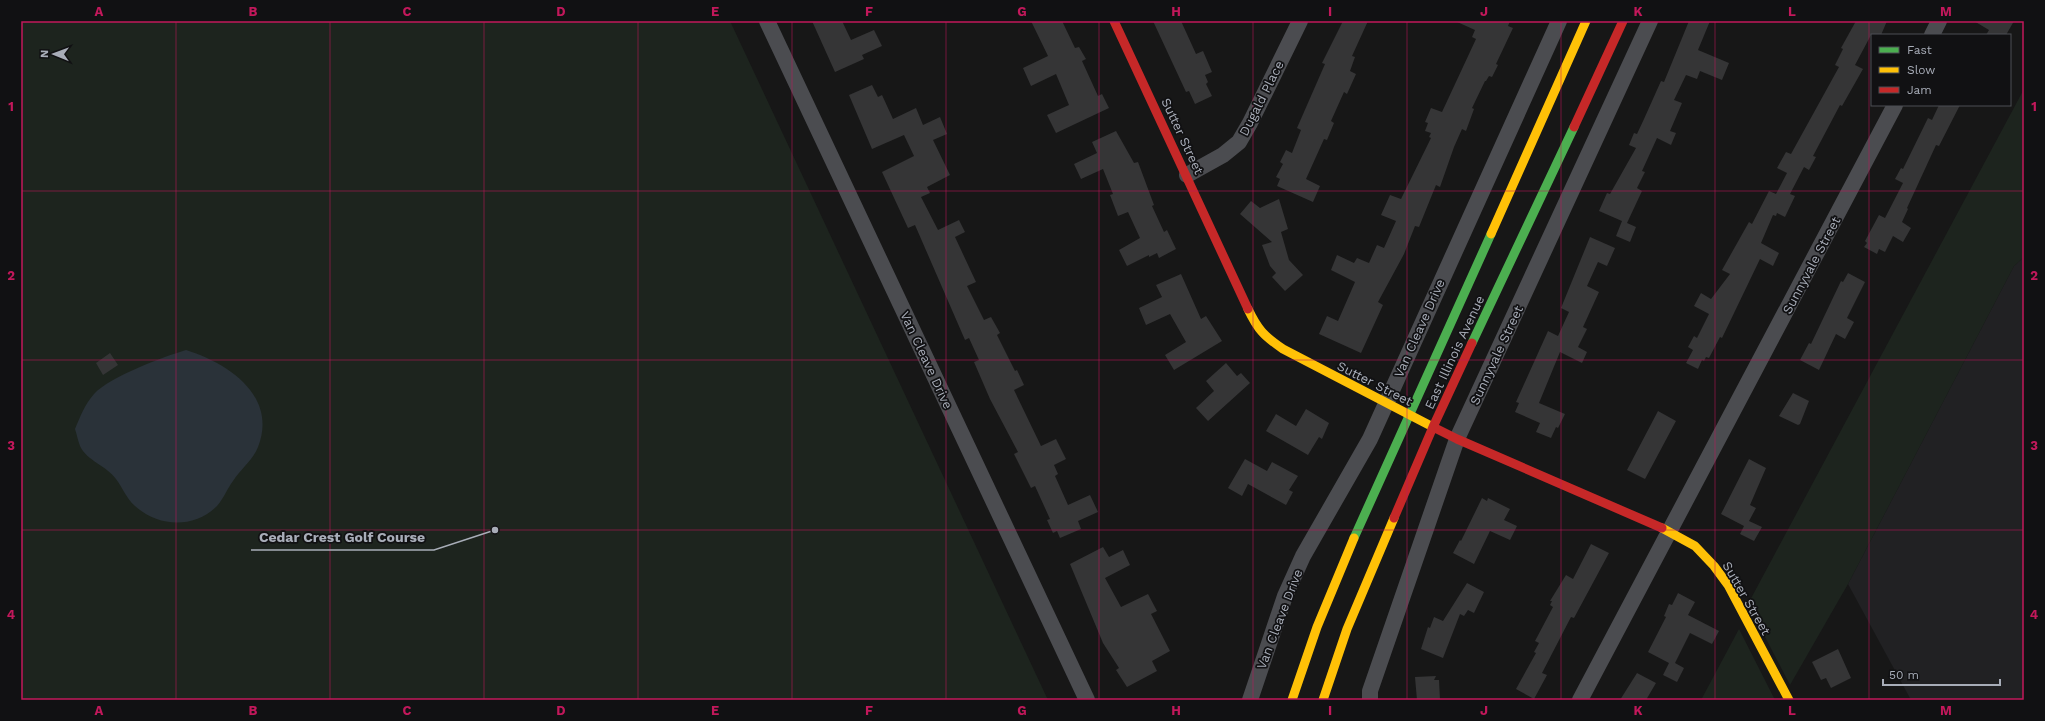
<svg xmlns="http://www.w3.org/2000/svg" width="2045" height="721" font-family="'Work Sans',sans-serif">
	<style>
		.built { fill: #212123 }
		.green { fill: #1d241e }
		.water { fill: #2a3239 }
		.building { fill: #353536 }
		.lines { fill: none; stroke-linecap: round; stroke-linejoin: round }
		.street { stroke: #4b4c50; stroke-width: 16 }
		.fast { stroke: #4caf50; stroke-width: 9 }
		.slow { stroke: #ffc107; stroke-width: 9 }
		.jam { stroke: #c62828; stroke-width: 9 }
		.grid { fill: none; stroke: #c2185b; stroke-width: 1; stroke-opacity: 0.55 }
		.labels { text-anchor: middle; stroke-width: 3.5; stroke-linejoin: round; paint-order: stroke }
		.street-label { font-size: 13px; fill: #a8adb8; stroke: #111113 }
		.leader { fill: none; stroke: #a8adb8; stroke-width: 1.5 }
		.callout-dot { fill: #a8adb8; stroke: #111113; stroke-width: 1.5 }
		.callout-label { font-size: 14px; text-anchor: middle; font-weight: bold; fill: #a8adb8; stroke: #111113; stroke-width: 3.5; stroke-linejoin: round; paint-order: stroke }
		.neatline { fill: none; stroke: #c2185b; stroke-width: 1.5 }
		.grid-label { font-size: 13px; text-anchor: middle; font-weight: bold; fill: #c2185b }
	</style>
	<rect width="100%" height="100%" fill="#171717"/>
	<!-- built -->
	<path class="built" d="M2024,257v443h-113l-63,-116 166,-318z"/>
	<!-- green -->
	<path class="green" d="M21,21h709l318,679h-1027z
		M2024,89v168l-10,9 -166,318 -58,101 -42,-81z
		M1739,629l36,71h-74z"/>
	<!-- water -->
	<path class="water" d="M186,350c42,13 92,46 72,97 -5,13 -17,22 -25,34 -6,8 -9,17 -16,25 -23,23 -59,21 -82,0 -9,-8 -12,-18 -19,-27 -9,-13 -29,-18 -36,-33 -2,-5 -3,-11 -5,-17 5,-12 10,-25 19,-35 17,-18 69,-37 92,-44z"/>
	<!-- building -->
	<path class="building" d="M812,21h30l9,19 23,-10 8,16 -20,9 2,4 -29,13z
		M1031,21h31l13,27 4,-1 7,12 -4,2 16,35 4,-2 7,14 -53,25 -9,-18 22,-10 -13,-31 -25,12 -8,-18 25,-12z
		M1153,21h28l15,33 7,-3 9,21 -7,3 3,7 -2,2 6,12 -17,8 -6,-13 -3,1z
		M1343,21h25l-16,35 3,1 -5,14 6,3 -9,20 -3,-2 -13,29 3,2 -7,17 -3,-1 -18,40 14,7 -7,16 -36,-16 3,-7 -4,-2 7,-13 -3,-2 6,-12 6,3 9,-23 -4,-2 28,-64 -3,-1z
		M1455,21h55l-2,5 5,2 -17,36 2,1 -6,12 -3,-1 -3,5h-1l-13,27 2,1 -8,22 -4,-2 -8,18 -14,40 -4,-2 -17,42 -4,-1 -11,28 -26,48 5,3 -22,48 -42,-19 8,-18 11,5 17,-39 -24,-12 6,-15 17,8 3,-5 12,5 8,-18 7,3 12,-27 -15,-6 9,-20 11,4 30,-61 -2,-1 2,-4 -6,-2 3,-8 -3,-1 6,-14 11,4 34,-73 -4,-2 3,-7z
		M1689,21h21l-12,29 31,13 -7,17 -22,-9 -3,8 -11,-4 -12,25 8,3 -12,28 6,2 -5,12 -14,-7 -15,33 3,1 -8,16 5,3 -15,32 9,4 -6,15 -14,-6 6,-15 -23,-10 8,-18 3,1 26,-46 -7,-3 5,-12 3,1 7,-15 17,-38 3,1z
		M1856,21h31l-6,14h-10l-16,30 8,4 -21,37 -2,-1 -27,51 3,1 -7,13 -5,-3 -14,27 5,2 -10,21 -8,-4 -1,3 -3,-1 -12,28 18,10 -6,13 -13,-7 -38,79 -2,-1 -11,21 -3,-1 -2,4 -2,-1 -4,9 -12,-6 7,-13 -5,-3 6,-11 3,2 12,-24 -15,-8 7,-13 10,6 19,-25 -8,-4 27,-48 3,2 17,-33 7,3 11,-21 -10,-5 9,-16 5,2 48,-87 -4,-2 8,-16 -2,-1z
		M1974,21h40l-8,14h-20l3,-5z
		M872,85l6,12 4,-2 11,24 23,-11 7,17 17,-8 7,17 -14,6 17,35 -23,12 3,6 -9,4 17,33 21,-10 6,12 -10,5 21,45 -9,4 17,34 7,-3 9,16 -3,2 18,36 2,-1 7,15 -10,5 27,56 15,-7 10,20 -12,6 4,9 -3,2 13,29 22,-10 8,17 -20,9 3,8 -21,9 -3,-7 -4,2 -6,-13 3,-1 -15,-33 -4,2 -17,-34 4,-2 -28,-53 -16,-37 5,-2 -10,-22 -4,2 -50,-115 -7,3 -26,-56 32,-16 -10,-21 -32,14 -23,-54z
		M1939,105h21l-21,41 -3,-1 -29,63 1,1 -6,13 9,6 -8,14 -10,-6 -8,16 -6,-3 -2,5 -13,-7 3,-4 -2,-2 14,-26 6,3 18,-35 -8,-4 6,-11 2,1 25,-51 4,2z
		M1116,131l18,32 4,-1 16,43 -2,1 12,26 3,-2 9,19 -17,9 -2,-5 -8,4v-2l-22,11 -8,-16 21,-12 -12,-26 -10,4 -8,-21 3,-1 -10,-25 -22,10 -7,-15 23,-11 -5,-11z
		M1279,199l9,30 -7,3 8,28 14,15 -18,16 -13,-14 4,-4 -6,-7 -8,-21 10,-3 -32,-28 11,-13 9,7z
		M1590,237l25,11 -8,18 -9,-4 -11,24 12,6 -16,35 4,2 -9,18 9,5 -5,11 -22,-11 -21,51 26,11 -7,14 -2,-1 -5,11 -15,-6 4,-9 -25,-11 4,-9 -3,-1 32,-71 10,5 11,-24 -8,-4z
		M1848,273l17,9 -18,36 7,4 -9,17 -9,-5 -17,36 -19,-10 9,-17 2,1 30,-63 2,1z
		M1181,274l20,45 5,-3 16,25 -48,29 -9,-15 21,-13 -16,-28 -24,11 -7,-17 23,-11 -6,-12z
		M110,353l8,12 -15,10 -7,-12z
		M1226,363l11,13 4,-3 9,10 -42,38 -12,-13 18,-17 -8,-10z
		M1793,393l16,8 -9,23 -2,1 -19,-9z
		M1306,409l23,14 -7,16 -3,-2 -11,18 -42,-24 10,-17 20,12z
		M1658,411l18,10 -31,58 -18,-9z
		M1245,459l22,12 5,-9 26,14 -9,14 4,2 -7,13 -38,-21 -6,12 -14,-8z
		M1749,459l17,9 -16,37 6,3 -7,13 13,6 -8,14 -14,-7 4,-8 -23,-12z
		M1482,498l5,3 1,-3 22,11 -6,11 13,6 -7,14 -20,-9 -16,33 -21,-11 7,-13 1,1z
		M1591,544l18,9 -35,65 -3,-1 -29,56 5,2 -13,24 -18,-10 20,-36 -2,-1 5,-9 -4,-2 18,-34 -3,-2 2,-4h-2l16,-26 7,4z
		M1103,547l6,10 14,-7 7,15 -25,13 16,29 27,-13 9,17 -6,3 19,37 -18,10 5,10 -30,16 -11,-17 3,-2 -16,-25 -33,-79z
		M1467,583l17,9 -10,21 -6,-3 -4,6 -4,-2 -17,44 -22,-9 7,-22 2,1 4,-11 9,4z
		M1678,593l17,9 -7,13 31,16 -7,13 -22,-11 -15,30 9,5 -7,14 -14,-7 6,-12 -21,-11 18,-35 -2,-1 5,-12 3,1z
		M1838,649l13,29 -20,10 -5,-10 -5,2 -9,-18z
		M1637,673l19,10 -10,17h-26z
		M1436,676l-2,4h5l1,20h-23l-2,-23z"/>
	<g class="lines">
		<!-- street -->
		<path class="street" d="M767,21l320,679
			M1932,35l7,-14
			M1187,175l36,-20 16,-13 11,-19 50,-102
			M1250,700l35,-104 18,-40 67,-117 189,-418
			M1370,700v-9l87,-252 193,-418
			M1580,700l315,-595"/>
		<!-- fast -->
		<path class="fast" d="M1472,343l102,-216
			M1354,538l137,-304"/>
		<!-- slow -->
		<path class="slow" d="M1491,234l95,-213
			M1248,309c10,21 16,27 35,40l150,78
			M1662,528l33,18 19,20 14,19 61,115
			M1292,700l25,-73 37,-89
			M1323,700l24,-71 47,-111"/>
		<!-- jam -->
		<path class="jam" d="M1114,21l134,288
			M1574,127l49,-106
			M1433,427l24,12 205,89
			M1394,518l39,-91 39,-84"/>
	</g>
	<!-- grid -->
	<path class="grid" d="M176,21v679M330,21v679M484,21v679M638,21v679M792,21v679M946,21v679M1099,21v679M1253,21v679M1407,21v679M1561,21v679M1715,21v679M1869,21v679M21,191h2003M21,360h2003M21,530h2003"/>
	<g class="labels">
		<!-- street labels -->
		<g class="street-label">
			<text transform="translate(1261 98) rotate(-63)" y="5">Dugald Place</text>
			<text transform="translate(1183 136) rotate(65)" y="5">Sutter Street</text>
			<text transform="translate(1811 265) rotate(-62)" y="5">Sunnyvale Street</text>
			<text transform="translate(1419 328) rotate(-66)" y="5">Van Cleave Drive</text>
			<text transform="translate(1454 352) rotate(-65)" y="5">East Illinois Avenue</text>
			<text transform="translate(1496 355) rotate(-65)" y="5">Sunnyvale Street</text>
			<text transform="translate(927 360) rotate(65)" y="5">Van Cleave Drive</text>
			<text transform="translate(1375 383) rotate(27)" y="5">Sutter Street</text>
			<text transform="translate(1747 598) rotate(60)" y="5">Sutter Street</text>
			<text transform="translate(1279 619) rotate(-69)" y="5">Van Cleave Drive</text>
		</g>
	</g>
	<!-- callouts -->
	<path class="leader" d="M495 530L434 550H251"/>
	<circle class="callout-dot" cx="495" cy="530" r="4"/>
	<g class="callout-label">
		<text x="342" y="542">Cedar Crest Golf Course</text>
	</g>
	<!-- border -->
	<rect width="2045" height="721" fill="none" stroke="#111113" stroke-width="44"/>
	<!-- legend -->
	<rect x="1871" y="34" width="140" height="72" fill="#111113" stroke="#4d4f55"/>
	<rect x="1879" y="47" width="20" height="6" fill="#4caf50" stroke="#4d4f55"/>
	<text x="1907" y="54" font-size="12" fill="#a8adb8">Fast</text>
	<rect x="1879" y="67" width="20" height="6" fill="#ffc107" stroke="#4d4f55"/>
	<text x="1907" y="74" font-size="12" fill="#a8adb8">Slow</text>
	<rect x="1879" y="87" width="20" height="6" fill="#c62828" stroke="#4d4f55"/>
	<text x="1907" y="94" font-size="12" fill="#a8adb8">Jam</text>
	<!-- north arrow -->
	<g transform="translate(54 54) rotate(271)" stroke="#111113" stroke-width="3" paint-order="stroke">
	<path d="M0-3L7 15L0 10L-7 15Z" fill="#a8adb8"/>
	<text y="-6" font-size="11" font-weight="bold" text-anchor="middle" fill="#a8adb8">N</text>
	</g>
	<!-- scale -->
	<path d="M1883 679v6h117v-6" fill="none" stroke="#a8adb8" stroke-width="2"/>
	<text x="1889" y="679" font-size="12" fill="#a8adb8" stroke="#111113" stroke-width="3" paint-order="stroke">50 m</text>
	<rect x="22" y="22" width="2001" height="677" class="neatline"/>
	<g class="grid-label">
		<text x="99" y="16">A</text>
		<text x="253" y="16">B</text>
		<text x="407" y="16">C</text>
		<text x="561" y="16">D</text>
		<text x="715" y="16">E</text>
		<text x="869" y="16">F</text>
		<text x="1022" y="16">G</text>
		<text x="1176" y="16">H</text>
		<text x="1330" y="16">I</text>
		<text x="1484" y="16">J</text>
		<text x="1638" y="16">K</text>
		<text x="1792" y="16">L</text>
		<text x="1946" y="16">M</text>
		<text x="11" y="111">1</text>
		<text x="2034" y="111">1</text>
		<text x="11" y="280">2</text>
		<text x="2034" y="280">2</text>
		<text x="11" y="450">3</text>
		<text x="2034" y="450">3</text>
		<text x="11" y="619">4</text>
		<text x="2034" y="619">4</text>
		<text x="99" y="715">A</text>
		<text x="253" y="715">B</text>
		<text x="407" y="715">C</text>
		<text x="561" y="715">D</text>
		<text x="715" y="715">E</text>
		<text x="869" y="715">F</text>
		<text x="1022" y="715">G</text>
		<text x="1176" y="715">H</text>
		<text x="1330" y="715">I</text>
		<text x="1484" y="715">J</text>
		<text x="1638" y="715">K</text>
		<text x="1792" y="715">L</text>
		<text x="1946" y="715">M</text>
	</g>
</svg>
